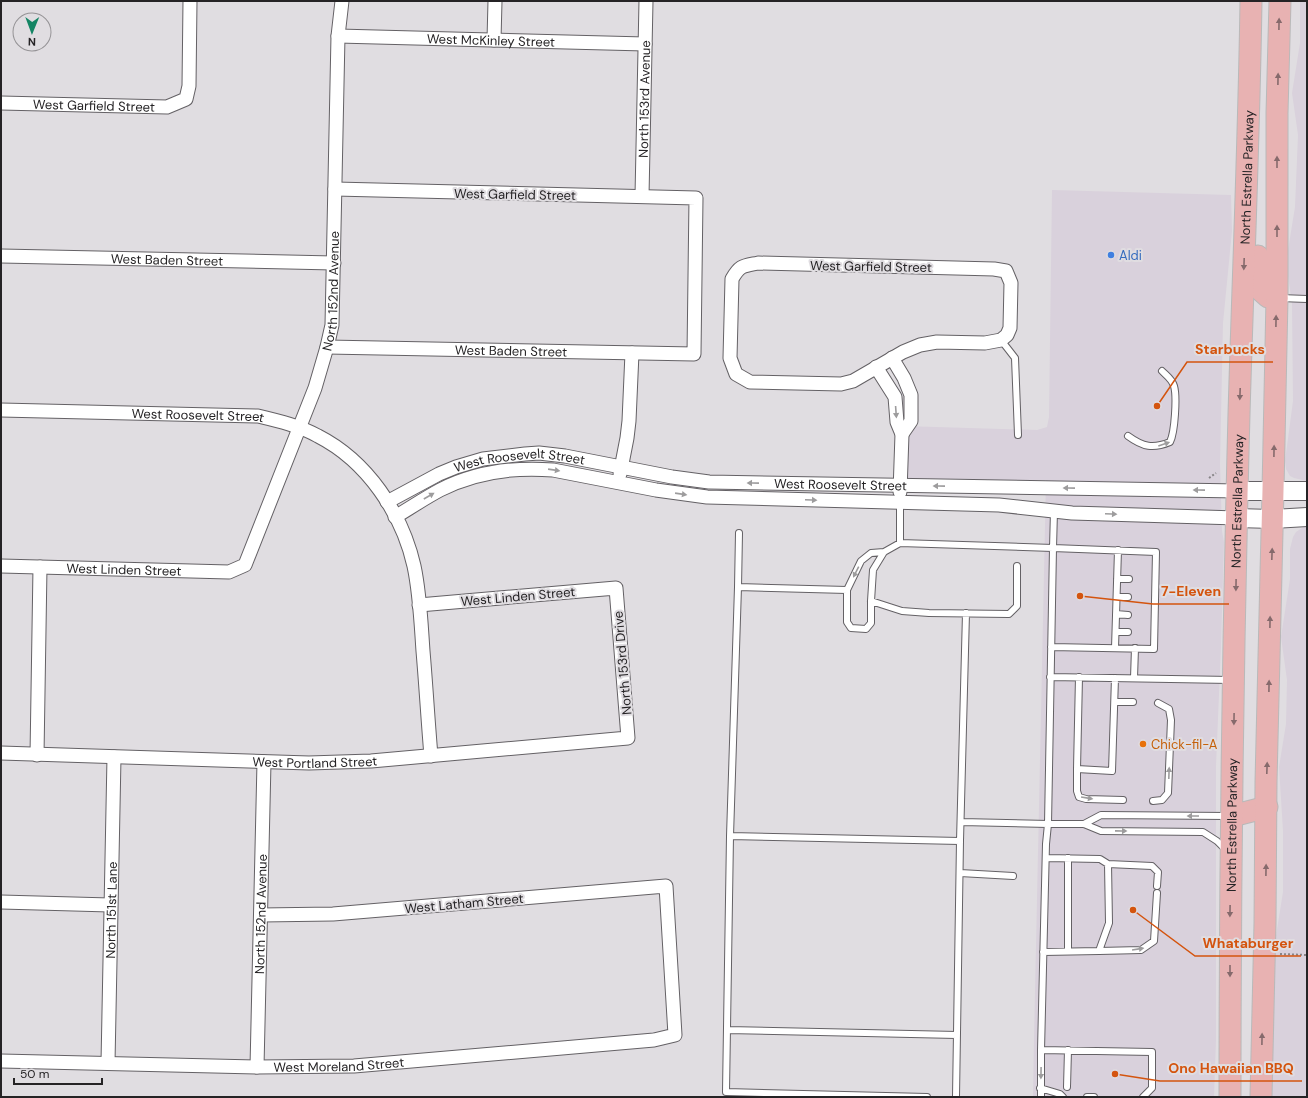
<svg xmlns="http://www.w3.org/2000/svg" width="1308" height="1098" font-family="'DM Sans',sans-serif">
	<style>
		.built { fill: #d9d1dc }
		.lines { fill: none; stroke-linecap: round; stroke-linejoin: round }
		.lane-casing { stroke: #646165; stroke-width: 8 }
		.street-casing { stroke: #646165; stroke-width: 15 }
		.secondary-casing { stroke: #646165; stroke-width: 20 }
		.primary-casing { stroke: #b9b9b9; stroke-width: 23 }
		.path { stroke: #878487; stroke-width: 2; stroke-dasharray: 2 2; stroke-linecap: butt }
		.lane { stroke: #fff; stroke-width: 6 }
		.street { stroke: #fff; stroke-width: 13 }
		.secondary { stroke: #fff; stroke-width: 18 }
		.primary { stroke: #e8b2b2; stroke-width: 21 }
		.oneway { fill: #866a6c }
		.oneway2 { fill: #9d9c9d }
		.shop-dot { fill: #3f7fe0; stroke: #e0dde1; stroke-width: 1.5 }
		.food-dot { fill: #e8710a; stroke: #e0dde1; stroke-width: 1.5 }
		.labels { text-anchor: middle; stroke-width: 4; stroke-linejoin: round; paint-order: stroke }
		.street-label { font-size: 13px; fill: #252325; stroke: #e0dde1 }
		.shop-label { font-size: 13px; fill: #366cbe; stroke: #e0dde1; text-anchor: start }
		.food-label { font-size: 13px; fill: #c56008; stroke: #e0dde1; text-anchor: start }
		.leader { fill: none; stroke: #d4540e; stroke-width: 1.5 }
		.callout-dot { fill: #d4540e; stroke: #e0dde1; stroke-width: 1.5 }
		.callout-label { font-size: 14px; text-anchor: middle; font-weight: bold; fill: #d4540e; stroke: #e0dde1; stroke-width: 4; stroke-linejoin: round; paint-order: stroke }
	</style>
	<rect width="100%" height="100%" fill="#e0dde1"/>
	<!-- built -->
	<path class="built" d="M1300,1h7v480l-13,-3 -4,-2 -4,-7 -1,-8 8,-60 -1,-97 -4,-28v-26l7,-43 3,-72 -6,-42 8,-50z
		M1052,190l179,5 1,36 -9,92 -3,141 2,67 2,11 -3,104 -5,120v274l-2,57h-181l1,-58 12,-559h-144l1,-54 134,4 10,-3 2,-10z
		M1305,526h2v571h-37l4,-149 9,-56v-61l-4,-64 7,-43 1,-44 -6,-43 9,-58v-30l3,-12 3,-5z"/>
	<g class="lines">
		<defs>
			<path id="lane" d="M1280,298l27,1
				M1001,340l14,18 3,77
				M1128,436c15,11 25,13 42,6 5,-10 7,-46 4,-56 -2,-7 -7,-10 -12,-15
				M900,543v-41
				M884,552l-13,1 -10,8 -14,29v32l4,6 15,1 5,-6v-22l2,-31 11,-18 16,-9 153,5 1,-37
				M1117,579h12
				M738,587l1,-54
				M847,590l-109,-3 -8,249 230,5 6,-228
				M1117,597h11
				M871,601l31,10 27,2 80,1 8,-8v-40
				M1116,614l12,1
				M1116,632h12
				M1051,647l103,2 2,-97 -103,-4c-2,92 -3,184 -5,276h36l17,7 102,1 14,9 9,9
				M1115,648l3,-98
				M1050,677l181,3
				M1079,677l-2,92 35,2 3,-93
				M1134,678l1,-30
				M1115,702h18
				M1077,769v22l2,6 7,2 37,1
				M1153,801l9,-1 6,-7 3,-73 -2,-11 -11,-6
				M961,822l87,2 -2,20 -5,206 111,2v36l-9,9
				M1084,824l17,-9 127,1
				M730,836l-4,256 201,5
				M1108,864l44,2 6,6 -1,14
				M960,873l53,3
				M1068,951v-93
				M1099,951l42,-1 13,-9 3,-48
				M1043,952l56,-1 10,-28 -1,-59 -8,-5 -54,-1
				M727,1030l230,5
				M1067,1087l1,-37
				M1040,1088l20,6 3,3
				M956,1097l4,-256
				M1041,1097v-47
				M1087,1097h7"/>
			<g id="street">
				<path id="s1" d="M338,36l307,8"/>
				<path d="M494,40l1,-39"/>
				<path id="s2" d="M1,103l166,4 19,-8 3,-13 1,-85"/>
				<path id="s3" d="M642,196l4,-195"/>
				<path id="s4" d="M1,256l333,7"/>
				<path d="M758,263l236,6 12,2 5,12 -1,45 -3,7 -6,5 -16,3 -48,-1 -17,3 -17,7 -50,29 -12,3 -91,-2 -14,-8 -6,-16 2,-79c8,-14 11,-13 26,-16z"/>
				<path id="s5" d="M327,347l367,7 2,-156 -361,-9"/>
				<path d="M892,358l12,20 7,17v26l-9,13"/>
				<path d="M876,367l19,30 2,25 5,12 -2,58"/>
				<path id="s6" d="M1,410l257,6c21,5 42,10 60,20 49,25 84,77 96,130 6,28 7,57 9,85 3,35 5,70 8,105"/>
				<path d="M620,474l7,-36 2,-17 3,-68"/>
				<path id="s7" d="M387,502l52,-28 17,-7 27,-8 42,-5 14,-1 26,3 107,21 37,5 529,9"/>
				<path d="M395,517c15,-9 30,-19 45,-27 35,-18 75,-23 113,-20l103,20 51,7 292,8 73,8 165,5"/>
				<path id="s8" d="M1,566l228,6 16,-7 70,-177 12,-41 5,-22 6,-289 4,-35"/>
				<path id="s9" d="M1,753l308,10 62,-2 257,-23 -12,-150 -197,17"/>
				<path d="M37,755l3,-188"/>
				<path d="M1,902l109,3"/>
				<path id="s10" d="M1,1061l256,6 97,-1 300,-26 21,-5 -9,-149 -333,28 -72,1"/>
				<path id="s11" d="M108,1063l6,-306"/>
				<path id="s12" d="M257,1067l7,-305"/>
			</g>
			<path id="secondary" d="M1238,491h69
				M1237,518l36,1 34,-2"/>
			<g id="primary">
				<path d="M1258,256l1,33 9,8 9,1"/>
				<path d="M1232,816l35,-9"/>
				<path id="s13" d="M1230,1097c0,-228 3,-455 9,-683 4,-138 10,-275 12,-413"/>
				<path d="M1261,1097l4,-174 1,-141 7,-292 4,-192v-185l3,-112"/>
			</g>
		</defs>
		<!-- lane casing -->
		<use href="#lane" class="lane-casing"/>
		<!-- street casing -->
		<use href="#street" class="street-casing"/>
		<!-- secondary casing -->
		<use href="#secondary" class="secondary-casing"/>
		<!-- primary casing -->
		<use href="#primary" class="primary-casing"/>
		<!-- path -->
		<path class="path" d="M1209,478l7,-5
			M1280,954l27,1"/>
		<!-- lane -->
		<use href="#lane" class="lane"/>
		<!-- street -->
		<use href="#street" class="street"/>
		<!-- secondary -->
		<use href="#secondary" class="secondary"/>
		<!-- primary -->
		<use href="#primary" class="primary"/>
	</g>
	<!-- one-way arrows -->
	<defs><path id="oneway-solid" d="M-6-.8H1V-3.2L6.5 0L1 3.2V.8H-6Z"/></defs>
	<g class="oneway">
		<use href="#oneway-solid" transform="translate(1279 24) rotate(-89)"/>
		<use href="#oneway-solid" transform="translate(1278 79) rotate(-89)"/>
		<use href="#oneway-solid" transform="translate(1277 162) rotate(-90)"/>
		<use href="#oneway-solid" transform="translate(1277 231) rotate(-90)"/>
		<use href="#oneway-solid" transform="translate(1244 264) rotate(92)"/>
		<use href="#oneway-solid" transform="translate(1276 321) rotate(-89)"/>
		<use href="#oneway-solid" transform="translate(1240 394) rotate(92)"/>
		<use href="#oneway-solid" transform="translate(1274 451) rotate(-89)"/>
		<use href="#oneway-solid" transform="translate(1272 554) rotate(-88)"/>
		<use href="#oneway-solid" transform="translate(1236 585) rotate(91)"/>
		<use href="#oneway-solid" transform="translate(1270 622) rotate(-89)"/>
		<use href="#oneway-solid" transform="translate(1269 686) rotate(-89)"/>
		<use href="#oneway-solid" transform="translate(1234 719) rotate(91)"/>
		<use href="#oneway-solid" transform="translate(1267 768) rotate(-88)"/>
		<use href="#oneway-solid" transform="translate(1266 870) rotate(-89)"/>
		<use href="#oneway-solid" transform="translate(1230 911) rotate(91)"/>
		<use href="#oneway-solid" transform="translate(1230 971) rotate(90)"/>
		<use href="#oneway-solid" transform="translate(1262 1039) rotate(-89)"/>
	</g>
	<g class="oneway2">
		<use href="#oneway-solid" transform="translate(896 412) rotate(86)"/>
		<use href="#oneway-solid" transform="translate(1164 444) rotate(-19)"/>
		<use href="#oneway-solid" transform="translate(554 470) rotate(8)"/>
		<use href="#oneway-solid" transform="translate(753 483) rotate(-179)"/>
		<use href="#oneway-solid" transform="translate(939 486) rotate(-179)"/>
		<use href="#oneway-solid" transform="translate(1069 488) rotate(-179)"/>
		<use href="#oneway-solid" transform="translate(1199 490) rotate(-179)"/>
		<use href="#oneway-solid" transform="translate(681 494) rotate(8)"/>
		<use href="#oneway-solid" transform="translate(429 496) rotate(-30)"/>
		<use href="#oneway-solid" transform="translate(811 500) rotate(2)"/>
		<use href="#oneway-solid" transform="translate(1111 514) rotate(2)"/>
		<use href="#oneway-solid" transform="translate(856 572) rotate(117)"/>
		<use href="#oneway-solid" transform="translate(1169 773) rotate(-88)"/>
		<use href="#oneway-solid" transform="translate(1087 798) rotate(9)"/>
		<use href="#oneway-solid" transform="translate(1193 816) rotate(-180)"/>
		<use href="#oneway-solid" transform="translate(1121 831) rotate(1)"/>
		<use href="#oneway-solid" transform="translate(1138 949) rotate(-9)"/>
		<use href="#oneway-solid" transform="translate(1041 1073) rotate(91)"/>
	</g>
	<!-- markers -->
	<circle class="shop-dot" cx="1111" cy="255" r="4"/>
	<circle class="food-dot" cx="1143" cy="744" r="4"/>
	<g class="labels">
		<!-- street labels -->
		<g class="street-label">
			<text dy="5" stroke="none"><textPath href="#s1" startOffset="153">West McKinley Street</textPath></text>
			<text dy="5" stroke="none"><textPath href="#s3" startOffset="97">North 153rd Avenue</textPath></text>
			<text dy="5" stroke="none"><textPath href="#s2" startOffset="93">West Garfield Street</textPath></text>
			<text dy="5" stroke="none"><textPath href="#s13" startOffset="920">North Estrella Parkway</textPath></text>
			<text transform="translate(515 194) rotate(1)" y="5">West Garfield Street</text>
			<text dy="5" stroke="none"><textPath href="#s4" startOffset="166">West Baden Street</textPath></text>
			<text transform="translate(871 266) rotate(1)" y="5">West Garfield Street</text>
			<text dy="5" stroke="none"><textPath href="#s8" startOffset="535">North 152nd Avenue</textPath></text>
			<text dy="5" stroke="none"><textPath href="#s5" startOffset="184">West Baden Street</textPath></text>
			<text dy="5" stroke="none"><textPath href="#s6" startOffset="197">West Roosevelt Street</textPath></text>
			<text dy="5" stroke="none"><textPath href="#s7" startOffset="142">West Roosevelt Street</textPath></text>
			<text dy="5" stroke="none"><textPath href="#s7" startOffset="466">West Roosevelt Street</textPath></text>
			<text dy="5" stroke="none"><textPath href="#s13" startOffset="596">North Estrella Parkway</textPath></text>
			<text dy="5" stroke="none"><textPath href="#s8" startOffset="123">West Linden Street</textPath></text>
			<text transform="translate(518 596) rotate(-5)" y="5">West Linden Street</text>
			<text transform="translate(622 663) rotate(-95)" y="5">North 153rd Drive</text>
			<text dy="5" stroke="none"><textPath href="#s9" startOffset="314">West Portland Street</textPath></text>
			<text dy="5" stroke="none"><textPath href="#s13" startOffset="272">North Estrella Parkway</textPath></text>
			<text transform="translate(464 903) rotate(-5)" y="5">West Latham Street</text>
			<text dy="5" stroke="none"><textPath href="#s11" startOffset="153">North 151st Lane</textPath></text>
			<text dy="5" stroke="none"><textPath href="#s12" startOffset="153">North 152nd Avenue</textPath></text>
			<text dy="5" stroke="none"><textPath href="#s10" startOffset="338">West Moreland Street</textPath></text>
		</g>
		<!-- shop labels -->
		<g class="shop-label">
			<text x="1119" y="260">Aldi</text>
		</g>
		<!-- food labels -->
		<g class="food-label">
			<text x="1151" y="749">Chick-fil-A</text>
		</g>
	</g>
	<!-- callouts -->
	<path class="leader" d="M1157 406L1187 362H1273M1080 596L1153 604H1229M1133 910L1195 956H1301M1115 1074L1160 1081H1302"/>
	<g class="callout-dot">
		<circle cx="1157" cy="406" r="4"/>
		<circle cx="1080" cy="596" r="4"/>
		<circle cx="1133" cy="910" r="4"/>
		<circle cx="1115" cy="1074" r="4"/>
	</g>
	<g class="callout-label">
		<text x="1230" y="354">Starbucks</text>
		<text x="1191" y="596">7-Eleven</text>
		<text x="1248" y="948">Whataburger</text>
		<text x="1231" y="1073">Ono Hawaiian BBQ</text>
	</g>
	<!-- border -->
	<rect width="1308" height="1098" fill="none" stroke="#252325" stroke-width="4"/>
	<!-- north arrow -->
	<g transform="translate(32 32) rotate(181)"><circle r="19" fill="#e0dde1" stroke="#959396"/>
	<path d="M0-3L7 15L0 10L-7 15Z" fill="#148564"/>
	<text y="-6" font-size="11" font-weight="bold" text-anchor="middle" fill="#252325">N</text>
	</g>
	<!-- scale -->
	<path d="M14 1078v6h88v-6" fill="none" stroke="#252325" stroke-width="2"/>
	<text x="20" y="1078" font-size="12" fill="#252325" stroke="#e0dde1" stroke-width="3" paint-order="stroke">50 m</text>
</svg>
